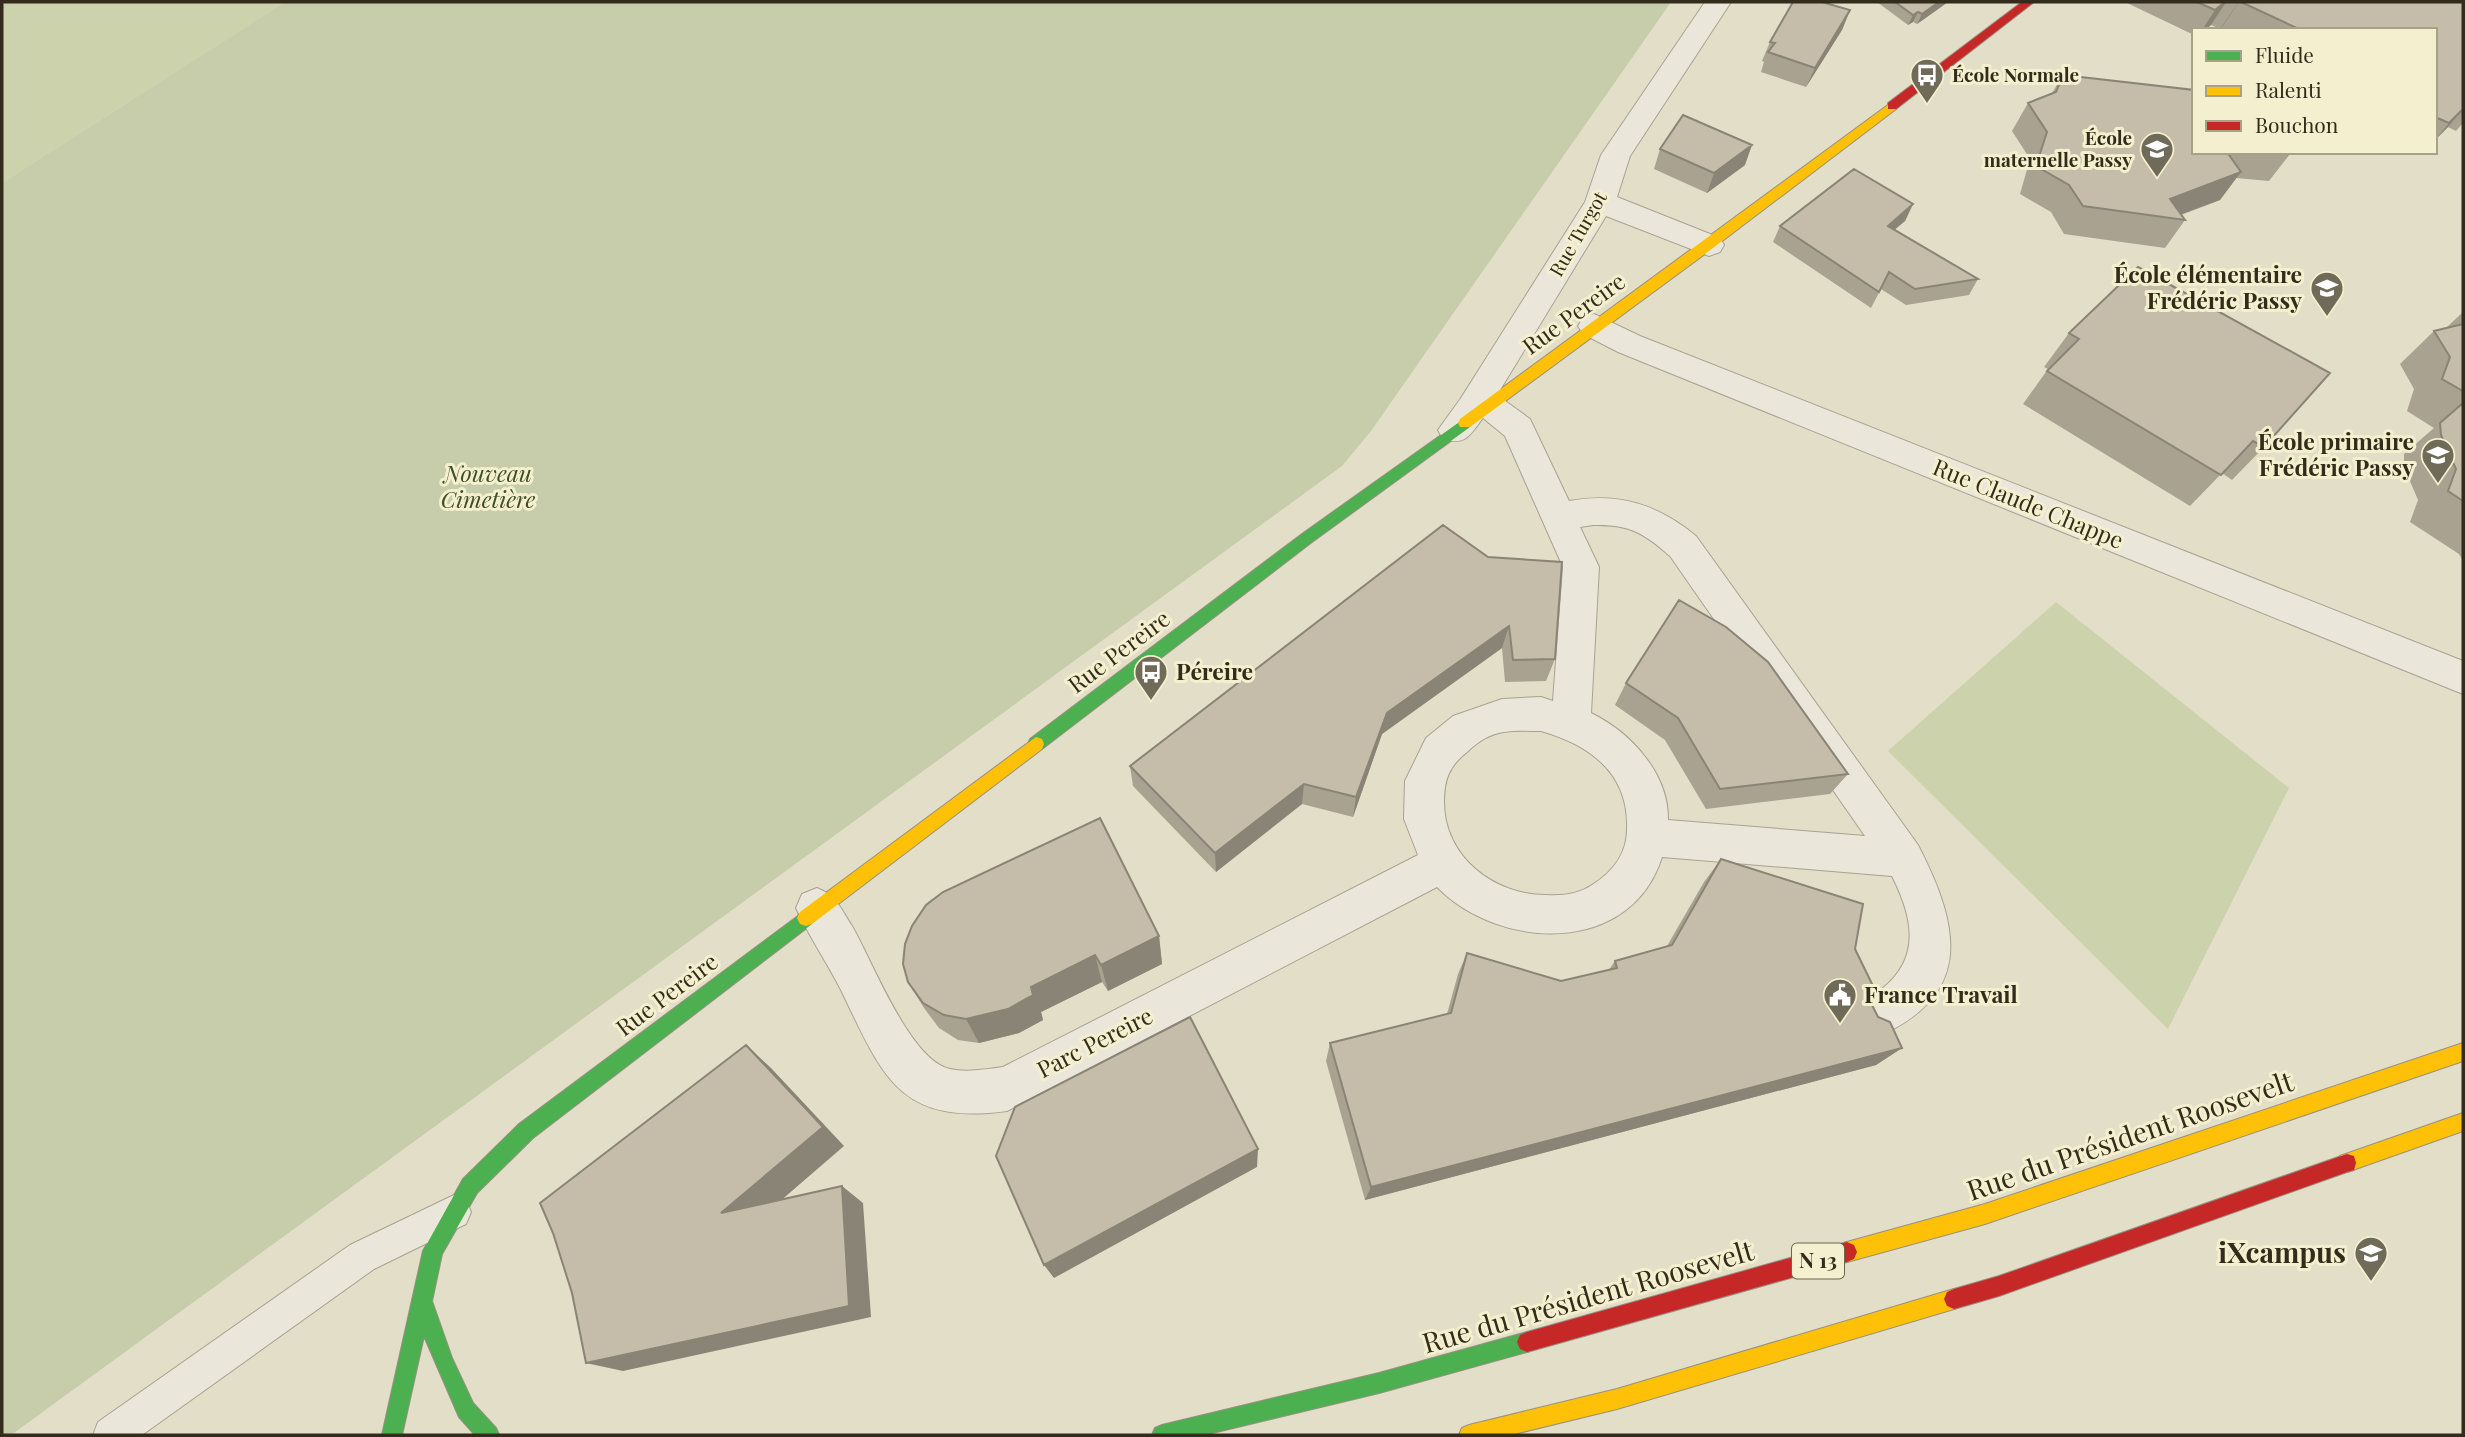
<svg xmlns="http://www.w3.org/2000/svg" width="2465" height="1437" font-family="'Playfair Display',serif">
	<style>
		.green { fill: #ccd2ab }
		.cemetery { fill: #c7ccaa }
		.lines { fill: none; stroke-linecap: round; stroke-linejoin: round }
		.lane-casing { stroke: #a7a292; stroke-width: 2 }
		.street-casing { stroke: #a7a292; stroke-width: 2 }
		.fast-casing { stroke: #969182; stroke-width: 2 }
		.slow-casing { stroke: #969182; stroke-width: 2 }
		.jam-casing { stroke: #969182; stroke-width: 2 }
		.lane { fill: #eae7da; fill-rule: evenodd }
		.street { fill: #eae7da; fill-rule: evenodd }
		.fast { fill: #4caf50; fill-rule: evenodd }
		.slow { fill: #ffc107; fill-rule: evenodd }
		.jam { fill: #c62828; fill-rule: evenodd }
		.wall { fill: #a9a291 }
		.shaded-wall { fill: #8a8476 }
		.building { fill: #c5bca9; stroke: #8a8476; stroke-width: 2 }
		.labels { text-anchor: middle; stroke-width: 6; stroke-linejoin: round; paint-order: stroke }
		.far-poi-label { font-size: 19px; font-weight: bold; fill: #332b1c; stroke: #f4efce; text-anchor: start }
		.far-street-label { font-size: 19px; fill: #332b1c; stroke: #f4efce }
		.shield { fill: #f4efce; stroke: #6d6651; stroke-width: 2 }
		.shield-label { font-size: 21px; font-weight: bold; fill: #332b1c }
		.poi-label { font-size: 23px; font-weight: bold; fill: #332b1c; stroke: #f4efce; text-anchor: end }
		.street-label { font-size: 23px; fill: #332b1c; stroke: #f4efce }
		.park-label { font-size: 23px; font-style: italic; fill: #3d4f23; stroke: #f4efce }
		.near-street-label { font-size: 28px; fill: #332b1c; stroke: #f4efce }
		.near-poi-label { font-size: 28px; font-weight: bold; fill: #332b1c; stroke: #f4efce; text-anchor: end }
	</style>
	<rect width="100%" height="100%" fill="#e2dec8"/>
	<!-- green -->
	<path class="green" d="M2,2h283l-283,181z
		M2056,602l233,186 -121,241 -280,-278z"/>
	<!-- cemetery -->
	<path class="cemetery" d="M285,2h1386l-300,429 -29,35 -1331,969h-9v-1252z"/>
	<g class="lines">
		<defs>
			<path id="lane" d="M454,1195l12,5 5,12 -5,12 -92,45 -232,166h-49l5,-13 252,-177z"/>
			<path id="street" d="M1705,2h26l-101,154 -13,41 103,41 4,7 -4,7 -11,4 -103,-40 -109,179 33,24 39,82c49,-9 88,3 127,35l222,309c44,85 56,153 -48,195l-15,-6 -7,-15c10,-23 17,-17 35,-31 39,-32 29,-72 9,-112l-230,-19c-31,99 -162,94 -225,30l-430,224c-110,15 -125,-37 -167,-123 -14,-27 -31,-52 -44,-80l6,-14 15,-6c21,9 23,20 35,38 20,34 58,135 98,143 17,4 36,0 53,-2l415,-212 -14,-36 1,-38 21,-43 27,-22 49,-17 39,-2 12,4 10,-134 -58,-131 -22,-18c-13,17 -17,28 -40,21l-5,-9 23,-32 124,-196 16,-47zM1593,525c36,-1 51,8 77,31l195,280 -197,-16c1,-47 -38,-88 -77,-107l8,-146 -19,-40zM1541,731c49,14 88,42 86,98 0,24 -14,43 -35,56 -13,9 -30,11 -46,10 -52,0 -102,-38 -102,-93 0,-22 5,-36 23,-50 11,-10 22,-18 37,-20 12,-2 25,-1 37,-1z
				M1594,314l46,22 823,325v33l-845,-342 -35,-18 -5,-8 5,-8z"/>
			<path id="fast" d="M1465,418l5,1 2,4 -2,4 -158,115 -270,207 -6,2 -6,-2 -2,-5 2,-5 272,-205z
				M806,910l6,2 3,6 -3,6 -279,214 -56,55 -35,61 -10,47 20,57 21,45 23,25 3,7h-24l-16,-18 -35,-81 -22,99h-20l41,-184 40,-72 56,-55z
				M1527,1332l7,3 3,7 -3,7 -7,3 -148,41 -175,42h-52l3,-7 7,-3 217,-52z"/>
			<path id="slow" d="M1892,102l6,4 -2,3 -183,139 -243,179h-10l-2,-4 2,-4z
				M1036,737l6,2 2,5 -2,5 -230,175 -6,2 -6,-2 -3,-6 3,-6z
				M2463,1043v18l-478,163 -138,38 -7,-3 -3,-7 3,-7 7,-3 138,-38z
				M2463,1113v18l-116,41 -7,-2 -2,-7 2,-7z
				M1954,1289l7,3 3,7 -3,7 -7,3 -337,100 -107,26h-51l3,-7 7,-3 148,-36z"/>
			<path id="jam" d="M2022,2h12l-138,107h-8v-6z
				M2347,1154l7,2 2,7 -2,7 -7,2 -348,124 -45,13 -7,-3 -3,-7 3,-7 7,-3 45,-13z
				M1847,1242l7,3 3,7 -3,7 -7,3 -320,90 -7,-3 -3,-7 3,-7 7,-3z"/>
		</defs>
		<!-- lane casing -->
		<use href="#lane" class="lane-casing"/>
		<!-- street casing -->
		<use href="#street" class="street-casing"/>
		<!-- fast casing -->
		<use href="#fast" class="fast-casing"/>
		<!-- slow casing -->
		<use href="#slow" class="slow-casing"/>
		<!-- jam casing -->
		<use href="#jam" class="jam-casing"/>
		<!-- lane -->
		<use href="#lane" class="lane"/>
		<!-- street -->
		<use href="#street" class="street"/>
		<!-- fast -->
		<use href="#fast" class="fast"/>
		<!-- slow -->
		<use href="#slow" class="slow"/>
		<!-- jam -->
		<use href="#jam" class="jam"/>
	</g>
	<!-- wall -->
	<path class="wall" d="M1877,2h71l-31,22 -4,-2 -5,3z
		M2125,2h338v121l-7,8 -8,-4 -13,13v-110h-208l-5,-3 -2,2 -9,-4 -6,5h-11v5z
		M1850,10l-8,20 -36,57 -45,-15 3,-10 -2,-1 8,-19z
		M2063,75l131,77h95l1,2 -21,27 -33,-3 -16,22 -39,15 4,5 -20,28 -101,-14 -13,-22 -31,-18 10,-35 -18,-28 16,-28 24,-10z
		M1660,149l85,16 -38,28 -53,-24z
		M1913,204l-8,17 -10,8 83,50 -9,16 -63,10 -25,-16 -10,19 -98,-66 7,-16z
		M2463,312v249l-4,-7 -49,-32 8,-22 -14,-33v-13l30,-26 -27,-17 7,-22 -14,-25 34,-33 12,-3z
		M2069,333l195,114 -32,33 -10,-7 -32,33 -167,-102 25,-35 -4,-2z
		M1488,557l67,102 -9,22 -41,1 -3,-34 -120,86 -29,83 -51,-13 -86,68 -83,-86 -3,-20z
		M1626,683l222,91 -18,20 -124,15 -41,-69 -50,-35z
		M1721,859l134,90 15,52 8,16 24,31 -26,17 -511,135 -39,-139 4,-18 117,-29 11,-40 9,-21 94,28 47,-10 7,-10 52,-15 37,-64z
		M1159,936l3,28 -54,27 -6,-9 -61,30 2,8 -24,13 -40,10 -21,-3 -19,-12 -15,-20 -16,-26z"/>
	<!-- shaded-wall -->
	<path class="shaded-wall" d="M1939,2h9l-31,22 5,-10z
		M2225,2h1l-15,23 -6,5h-3l13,-20z
		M2239,2l-17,25 -2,2 18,-26z
		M1850,10l-8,20 -36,57 9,-19z
		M1918,12l-5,10 -5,3 5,-10z
		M2463,109l-15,18 -13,13 14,-17z
		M1752,145l-7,20 -38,28 7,-20z
		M2241,172l-21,28 -49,18 -1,-19z
		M1913,204l-8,17 -25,21 8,-16z
		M1509,626l-7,22 -120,86 -29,83 3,-20 31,-84z
		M1304,784l-2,20 -86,68 -1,-19z
		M1159,936l3,28 -54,27 -7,-26z
		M1095,955l7,27 -61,30 2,8 -24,13 -40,10 -13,-24z
		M746,1045l25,23 73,78 -95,82 -28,-15z
		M1902,1048l-26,17 -511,135 6,-13z
		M1258,1149l-1,18 -203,111 -10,-13z
		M842,1186l21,17 8,114 -248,54 -37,-8z"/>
	<!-- building -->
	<path class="building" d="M1793,2h29l28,8 -35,58 -47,-16 7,-9 -5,-1z
		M1895,2h44l-17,12 -4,-2 -5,3z
		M2197,2h28l-10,8z
		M2241,2h222v107l-14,14 -14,-6v-87h-134z
		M2063,75l131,15v62h33l14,20 -71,27 15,21 -102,-14 -14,-21 -33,-19 11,-34 -19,-29 28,-11z
		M1683,115l69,30 -38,28 -54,-24z
		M1854,169l59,35 -25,22 90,53 -63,10 -26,-17 -10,20 -99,-66z
		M2138,267l192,106 -66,74 -11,-6 -32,34 -174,-104 32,-32 -10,-6z
		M2463,324v67l-21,-12 8,-22 -16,-26z
		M2463,403v98l-15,-10 8,-22 -15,-34 -1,-12z
		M1443,525l45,32 74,5 -7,97 -42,1 -4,-34 -122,87 -31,84 -52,-13 -89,69 -85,-87z
		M1679,600l47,27 42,35 80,112 -128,15 -42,-71 -52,-35z
		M1100,818l59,118 -58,29 -6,-10 -64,32 2,8 -25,14 -42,10 -22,-4 -21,-12 -15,-21 -5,-18 2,-20 7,-18 14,-21 17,-13z
		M1721,859l142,45 -8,45 20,41 -5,11 8,16 12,5 12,26 -531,139 -41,-144 121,-30 16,-60 94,28 56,-13 -2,-7 57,-16z
		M1190,1017l68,132 -214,116 -48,-109 19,-49z
		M746,1045l77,82 -102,86 121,-27 7,120 -263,57 -14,-70 -19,-60 -13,-30z"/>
	<!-- icons -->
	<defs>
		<symbol id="bus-pin" viewBox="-11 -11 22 30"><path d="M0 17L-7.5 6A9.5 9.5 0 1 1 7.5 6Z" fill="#706a58" stroke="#f4efce"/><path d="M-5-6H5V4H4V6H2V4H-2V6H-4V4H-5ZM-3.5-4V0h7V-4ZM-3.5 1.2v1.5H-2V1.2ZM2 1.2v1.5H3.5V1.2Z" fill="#fff"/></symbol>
		<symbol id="school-pin" viewBox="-11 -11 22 30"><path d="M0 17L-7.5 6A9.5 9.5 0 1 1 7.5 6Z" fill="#706a58" stroke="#f4efce"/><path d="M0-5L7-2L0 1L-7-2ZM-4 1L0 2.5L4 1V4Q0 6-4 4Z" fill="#fff"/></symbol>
		<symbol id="civic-pin" viewBox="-11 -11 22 30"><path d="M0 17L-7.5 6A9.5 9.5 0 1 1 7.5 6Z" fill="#706a58" stroke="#f4efce"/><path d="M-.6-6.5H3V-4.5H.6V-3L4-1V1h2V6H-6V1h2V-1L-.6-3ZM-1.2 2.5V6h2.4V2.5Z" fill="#fff"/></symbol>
		<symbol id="university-pin" viewBox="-11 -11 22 30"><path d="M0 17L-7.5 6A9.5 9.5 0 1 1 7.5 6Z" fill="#706a58" stroke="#f4efce"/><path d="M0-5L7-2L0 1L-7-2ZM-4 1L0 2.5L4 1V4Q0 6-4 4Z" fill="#fff"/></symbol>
	</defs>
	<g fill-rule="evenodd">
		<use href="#bus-pin" x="1908" y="56" width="38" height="52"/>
		<use href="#school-pin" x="2138" y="130" width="38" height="52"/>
		<use href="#school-pin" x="2308" y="269" width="38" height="52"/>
		<use href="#school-pin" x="2419" y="436" width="38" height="52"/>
		<use href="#bus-pin" x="1132" y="653" width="38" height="52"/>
		<use href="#civic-pin" x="1821" y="976" width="38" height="52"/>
		<use href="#university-pin" x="2352" y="1234" width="38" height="52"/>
	</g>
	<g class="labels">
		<!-- far-poi labels -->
		<g class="far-poi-label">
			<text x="1952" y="82">École Normale</text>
			<text x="2132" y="145" text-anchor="end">École<tspan x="2132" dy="22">maternelle Passy</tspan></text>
		</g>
		<!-- far-street labels -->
		<g class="far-street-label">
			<text transform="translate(1578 234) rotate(-60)" y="7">Rue Turgot</text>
		</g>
		<!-- shield labels -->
		<rect class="shield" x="1792" y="1243.5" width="52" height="35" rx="5"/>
		<g class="shield-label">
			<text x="1818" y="1268">N 13</text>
		</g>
		<!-- poi labels -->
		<g class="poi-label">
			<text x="2302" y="283">École élémentaire<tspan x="2302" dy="26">Frédéric Passy</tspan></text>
			<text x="2414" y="450">École primaire<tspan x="2414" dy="26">Frédéric Passy</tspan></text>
			<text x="1176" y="680" text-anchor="start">Péreire</text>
			<text x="1864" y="1003" text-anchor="start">France Travail</text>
		</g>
		<!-- street labels -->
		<g class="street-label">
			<text transform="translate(1574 314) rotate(-36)" y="8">Rue Pereire</text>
			<text transform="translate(2028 504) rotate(22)" y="8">Rue Claude Chappe</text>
			<text transform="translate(1119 652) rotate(-37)" y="8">Rue Pereire</text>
			<text transform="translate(667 995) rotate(-37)" y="8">Rue Pereire</text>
			<text transform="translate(1095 1043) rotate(-27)" y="8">Parc Pereire</text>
		</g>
		<!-- park labels -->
		<g class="park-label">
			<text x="488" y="482">Nouveau<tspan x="488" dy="26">Cimetière</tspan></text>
		</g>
		<!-- near-street labels -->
		<g class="near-street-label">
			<text transform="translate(2130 1136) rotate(-19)" y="10">Rue du Président Roosevelt</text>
			<text transform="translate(1588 1297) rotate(-16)" y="10">Rue du Président Roosevelt</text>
		</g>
		<!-- near-poi labels -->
		<g class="near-poi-label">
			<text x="2346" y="1263">iXcampus</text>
		</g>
	</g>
	<!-- border -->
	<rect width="2465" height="1437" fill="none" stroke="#332b1c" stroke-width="7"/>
	<!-- legend -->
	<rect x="2192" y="28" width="245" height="126" fill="#f4efce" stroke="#a7a187" stroke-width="2"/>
	<rect x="2206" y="51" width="35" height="10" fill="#4caf50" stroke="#a7a187" stroke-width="2"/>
	<text x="2255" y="63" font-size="21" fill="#332b1c">Fluide</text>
	<rect x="2206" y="86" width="35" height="10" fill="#ffc107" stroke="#a7a187" stroke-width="2"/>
	<text x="2255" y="98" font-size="21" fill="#332b1c">Ralenti</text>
	<rect x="2206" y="121" width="35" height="10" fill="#c62828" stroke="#a7a187" stroke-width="2"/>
	<text x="2255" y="133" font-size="21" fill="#332b1c">Bouchon</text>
</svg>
